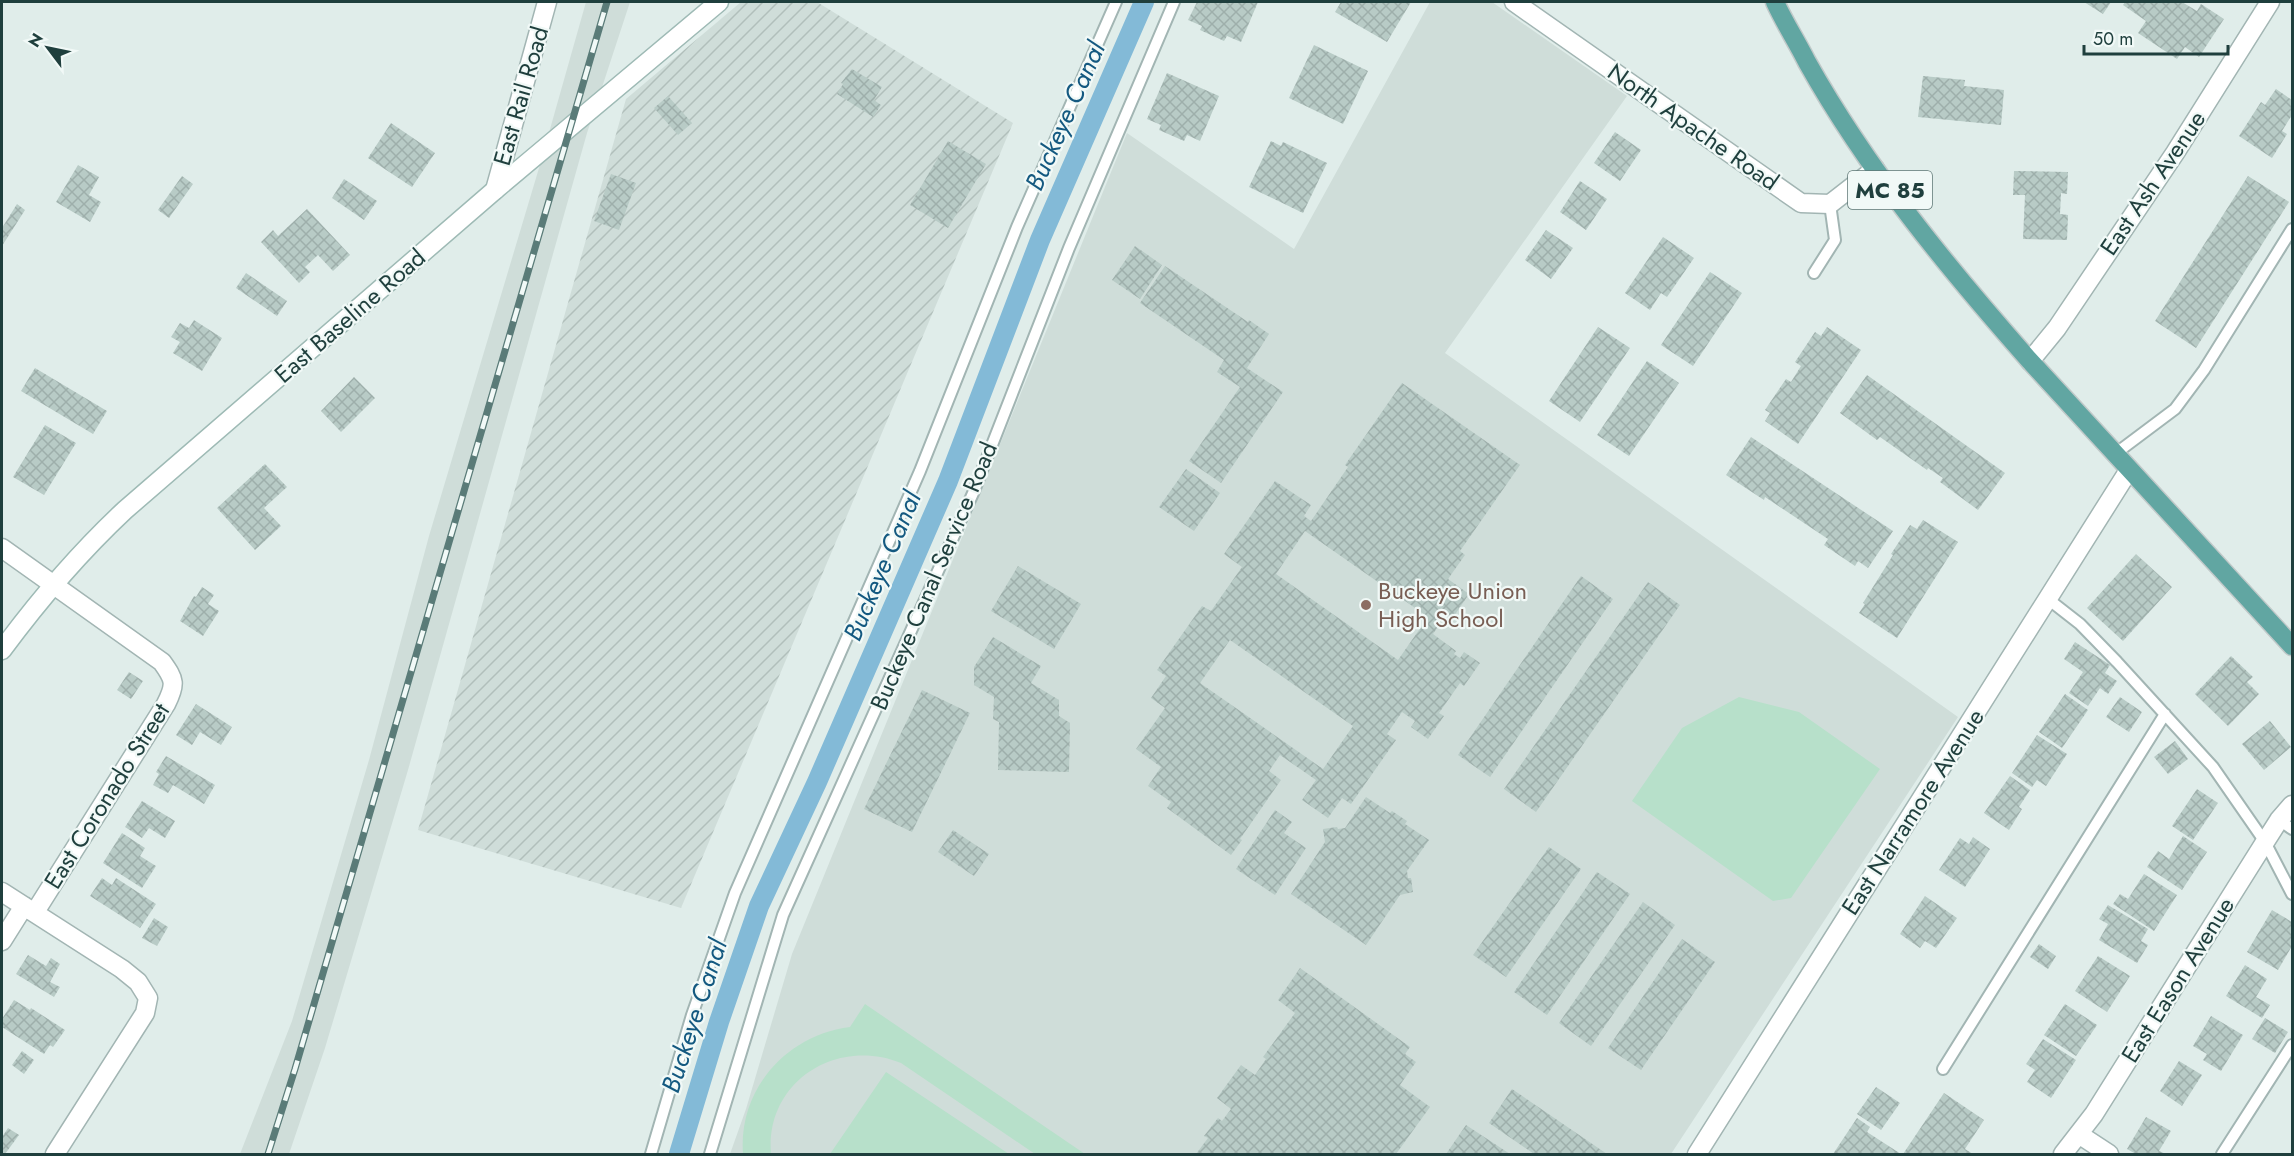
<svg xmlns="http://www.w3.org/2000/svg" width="2294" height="1156" font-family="Jost,sans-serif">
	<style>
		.built { fill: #cfddd9 }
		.industrial { fill: url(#industrial-furrows) }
		.park { fill: #b7e0ca }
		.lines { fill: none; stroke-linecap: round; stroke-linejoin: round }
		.canal { stroke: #83bad7; stroke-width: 20 }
		.building { fill: url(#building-cross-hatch); fill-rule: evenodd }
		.lane-casing { stroke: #a2b5b3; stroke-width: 14 }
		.street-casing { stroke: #a2b5b3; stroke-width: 21 }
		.secondary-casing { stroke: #9ebab5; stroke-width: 21 }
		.primary-casing { stroke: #c0c9c9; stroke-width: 21 }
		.lane { stroke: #fff; stroke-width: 10 }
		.street { stroke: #fff; stroke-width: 18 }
		.secondary { stroke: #fff; stroke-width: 18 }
		.primary { stroke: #61a6a2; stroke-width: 18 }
		.rail-casing { stroke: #5a7b78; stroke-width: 7 }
		.rail { stroke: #f1f9f7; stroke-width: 4.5; stroke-dasharray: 14; stroke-linecap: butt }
		.education-dot { fill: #8d6e63; stroke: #f1f9f7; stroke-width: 2 }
		.labels { text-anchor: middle; stroke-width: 4.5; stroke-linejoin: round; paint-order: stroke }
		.shield { fill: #f1f9f7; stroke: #5e7775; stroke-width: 1.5 }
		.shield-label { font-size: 22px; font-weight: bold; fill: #1f3f3d }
		.street-label { font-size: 24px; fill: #1f3f3d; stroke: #f1f9f7 }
		.education-label { font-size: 24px; fill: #785e54; stroke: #f1f9f7; text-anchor: start }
		.water-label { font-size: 26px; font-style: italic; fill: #145980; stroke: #f1f9f7 }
	</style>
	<defs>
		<pattern id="industrial-furrows" width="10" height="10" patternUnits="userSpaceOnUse" patternTransform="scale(1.5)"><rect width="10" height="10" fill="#cfddd9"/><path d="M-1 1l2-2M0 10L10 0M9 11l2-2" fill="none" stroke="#b1bfbb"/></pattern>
		<pattern id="building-cross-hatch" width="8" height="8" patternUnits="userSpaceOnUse" patternTransform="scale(1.5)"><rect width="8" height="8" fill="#b8cbc6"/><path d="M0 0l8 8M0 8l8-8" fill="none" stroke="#9eafab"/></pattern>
	</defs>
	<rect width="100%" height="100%" fill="#e0edea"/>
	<!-- built -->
	<path class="built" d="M586,2h44l-43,131 -179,637 -83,278 -36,106h-49l52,-133 77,-261 60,-224 110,-368z
		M1430,2h62l135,94 -182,257 513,364 -287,437h-941l16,-45 46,-155 335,-821 167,116z"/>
	<!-- industrial -->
	<path class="industrial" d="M741,2h76l196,121 -332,785 -263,-78 208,-731z"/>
	<!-- park -->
	<path class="park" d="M1739,697l60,15 81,57 -89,129 -18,3 -141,-100 50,-73z
		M865,1004l220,150h-50l-134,-91c-65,-26 -136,19 -130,91h-28c-5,-64 43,-119 107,-127z
		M886,1072l123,82h-179z"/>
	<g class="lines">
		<!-- canal -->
		<path class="canal" d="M679,1154l40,-132 40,-116 58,-124 131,-301 92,-241 104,-238"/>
	</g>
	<!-- building -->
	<path class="building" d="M1197,2h61l-17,40 -14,-6 -3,5 -24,-11 2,-4 -14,-6z
		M1341,2h70l-24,40 -52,-30z
		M2084,2h27l-8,12z
		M2125,2h57l15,9 4,-7 23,15 -25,38 -14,-10 -8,12 -39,-26 8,-12 -23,-16z
		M1314,45l54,26 -25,53 -54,-26z
		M852,69l30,18 -8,13 7,5 -8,12 -36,-23 6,-10 -2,-1z
		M1167,73l52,23 -19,45 -13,-6 -3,6 -25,-11 2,-5 -14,-6z
		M1923,76l42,4 -1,6 40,4 -3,35 -83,-8z
		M2276,89l16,11v15l-10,16 5,3 -15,24 -33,-22 22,-34 4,3z
		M668,96l24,27 -14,12 -24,-27z
		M391,123l44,30 -23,34 -44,-29z
		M1615,132l26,18 -21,31 -26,-18z
		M948,141l38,23 -38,64 -38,-23z
		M1271,141l10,5 2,-4 44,21 -24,50 -54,-26z
		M78,165l21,12 -10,18 12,7 -11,20 -34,-20z
		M2014,171l54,1 -1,22 -6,-1 -1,21 8,1 -1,25 -44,-1 2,-44h-12z
		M611,174l25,9 -17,47 -25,-9z
		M182,176l11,8 -24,34 -11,-8z
		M2248,176l41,26 -93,146 -41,-27z
		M344,179l33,22 -13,19 -32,-22z
		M1580,181l27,18 -21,31 -26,-18z
		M17,204l8,6 -23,36v-18z
		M307,209l43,46 -17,16 -15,-16 -13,12 5,5 -11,11 -38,-41 12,-12 5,6z
		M1546,230l27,18 -22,31 -26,-19z
		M1663,237l31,21 -27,39 -6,-4 -11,17 -25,-17z
		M1135,246l27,19 -22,34 -28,-19z
		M1165,266l83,56 1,-2 20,14 -22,34 36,24 -62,91 -32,-22 51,-74 -23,-15 7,-12 -84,-57z
		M1710,272l32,21 -49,73 -32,-21z
		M246,273l41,28 -10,15 -41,-28z
		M194,320l28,18 -20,33 -29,-18 7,-11 -9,-5 9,-14 9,5z
		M1598,327l32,21 -50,74 -31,-21z
		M1827,327l34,23 -63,94 -33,-23 5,-8 -5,-3 21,-31 5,3 10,-16 -6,-4 20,-30 6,4z
		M1647,361l32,22 -50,73 -32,-21z
		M35,368l72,43 -14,23 -72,-43z
		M1867,375l138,98 -27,37 -38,-28 3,-4 -15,-10 -1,2 -47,-33 -3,3 -37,-27z
		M354,377l21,21 -34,34 -20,-21z
		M1402,383l118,82 -60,86 5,4 -17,24 21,15 -17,25 -6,-4 -13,19 23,17 -2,3 6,4 4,-6 16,11 -16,23 -4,-3 -21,30 5,3 -16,23 -17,-12 4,-6 -13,-9 -15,22 9,6 -45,64 -9,-6 -14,20 -26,-18 14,-20 -36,-25 -11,16 12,9 -41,59 2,1 -11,15 -64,-47 4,-6 -23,-16 13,-19 -25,-18 29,-41 -14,-10 15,-22 -9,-6 45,-64 9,5 31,-44 -18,-13 51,-73 36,24 -7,11 7,5 37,-54 -3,-2zM1305,531l123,86 -30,43 -122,-86zM1230,640l123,86 -30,43 -123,-86z
		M45,425l31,18 -32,52 -31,-18z
		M1751,437l142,94 -25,37 -10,-7 -3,5 -31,-21 4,-6 -63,-42 -1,3 -38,-25z
		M265,464l22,23 -23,21 17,18 -26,24 -38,-42z
		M1186,469l34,24 -26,38 -35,-24z
		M1923,520l35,22 -61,96 -38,-25 6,-9 -2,-1 30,-48 -2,-1 19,-29 7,4z
		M2136,554l36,33 -49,54 -36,-33z
		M1018,566l63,38 -27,45 -63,-38z
		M1581,576l32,23 -123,178 -32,-22z
		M1648,582l32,23 -144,207 -32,-23z
		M202,587l12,8 -6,9 11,7 -16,25 -23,-15 14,-25 2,1z
		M993,637l48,29 -10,17 28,17v16l11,7 -1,49 -71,-2 1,-48 -6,-3 1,-22 -20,-12v-18z
		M2075,642l35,23 -5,8 12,8 -9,13 -8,-6 -12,18 -19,-13 14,-21 -19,-13z
		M2231,656l22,21 -6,5 12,12 -31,32 -33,-32z
		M129,672l14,9 -12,18 -14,-9z
		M922,690l48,23 -58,119 -48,-23z
		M2065,694l23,16 -26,38 -23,-16z
		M2120,697l22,15 -13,20 -23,-15z
		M196,704l36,23 -11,18 -21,-13 -8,13 -16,-10z
		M2270,721l21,26 -27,23 -22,-26z
		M2037,735l30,19 -21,32 -9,-6 -5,7 -20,-14z
		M2175,741l13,18 -20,15 -14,-17z
		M166,756l49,29 -11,19 -31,-19 -5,8 -15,-8 6,-11 -3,-2z
		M2010,776l20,14 -11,17 3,2 -13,21 -25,-17z
		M2197,789l21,14 -25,37 -21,-14z
		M1366,797l24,16 2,-2 15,10 -2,3 24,16 -22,31 1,7h3l2,14 -13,3 -34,50 -75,-51 34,-52 -2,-13 14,-2 1,2 7,-1z
		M142,801l33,20 -10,17 -16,-10 -7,10 -17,-11z
		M1275,810l17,12 -8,11 22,15 -31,47 -39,-26z
		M953,830l36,24 -15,22 -36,-24z
		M122,833l23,15 -5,8 16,10 -14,22 -39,-25z
		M2183,836l24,16 -25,38 -35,-23 11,-16 11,8z
		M1973,837l17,12 -25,38 -26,-17 21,-32 9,6z
		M1549,847l32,22 -75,108 -33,-22z
		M1597,872l33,22 -83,121 -33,-23z
		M2144,874l33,21 -23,36 -41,-27 7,-10 8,5z
		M102,878l10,7 4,-7 40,26 -16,24 -50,-32z
		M1925,896l32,22 -21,30 -11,-7 -5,7 -20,-14z
		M1643,902l32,23 -84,121 -32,-23z
		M2108,905l40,24 -7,12 7,4 -11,18 -38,-23 9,-16 -9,-5z
		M2272,910l20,12v24l-14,24 -31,-18z
		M154,918l14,9 -11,19 -15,-8z
		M1682,939l33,23 -74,108 -33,-22z
		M2039,944l17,12 -8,13 -18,-12z
		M28,955l18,11 5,-8 9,6 -10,18 10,5 -6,10 -38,-23z
		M2098,956l32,20 -23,36 -32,-21z
		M2245,965l22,14 -11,18 14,8 -8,13 -36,-22z
		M1300,968l110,79 -5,7 11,8 -16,23 30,22 -34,47h-200l12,-16 -4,-2 14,-18 4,3 9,-12 -14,-11 24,-33 14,10 11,-16 -3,-2 32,-44 -17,-13z
		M14,1000l16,10 1,-2 34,22 -12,17 -3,-2 -6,9 -42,-27v-8z
		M2065,1004l32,21 -21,31 -32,-21z
		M2211,1016l32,19 -22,36 -18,-11 4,-6 -14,-8z
		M2265,1018l23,14 -13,21 -23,-14z
		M2043,1039l33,21 -25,38 -24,-16 8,-12 -9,-6z
		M22,1051l12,9 -10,14 -12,-9z
		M2179,1061l23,14 -20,31 -22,-15z
		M1876,1087l24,16 -19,27 -24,-16z
		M1512,1089l95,65h-73l-45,-31z
		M1944,1093l40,27 -19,29 8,5h-70z
		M2146,1117l25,14 -12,20 7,3h-30l-9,-5z
		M1857,1118l13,9 -3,5 34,22h-68z
		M1466,1125l44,29h-64z
		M8,1128l11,7 -14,19h-3v-17z"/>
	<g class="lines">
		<defs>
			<path id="lane" d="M1814,273l21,-33 -5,-36
				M2115,454l60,-45 29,-39 88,-141
				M2048,599l32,25 37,38 96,105 52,75 27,52
				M2279,820l13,9
				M1943,1069l222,-355
				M651,1154l41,-139 43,-122 185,-422 97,-244 99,-225
				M710,1154l73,-239 191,-424 95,-243 105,-246
				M2222,1154l70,-109"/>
			<path id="street" d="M1514,2l287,201 29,1 45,-35
				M495,190l52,-188
				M2030,361l27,-33 118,-175 95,-151
				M2,548l160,114c13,18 14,22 4,42l-131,208
				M2,892l120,77 16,13 10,16 -3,15 -90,141
				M2,941l22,-35
				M2080,1135l29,19
				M1697,1154l432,-684
				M2063,1154l31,-40 171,-272 14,-22 13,-15"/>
			<path id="secondary" d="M2,650c37,-50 77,-97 123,-140l370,-320 224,-188"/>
			<path id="primary" d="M1775,2c9,20 22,40 32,60 61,109 141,206 223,299l262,285"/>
		</defs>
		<!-- lane casing -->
		<use href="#lane" class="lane-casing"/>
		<!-- street casing -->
		<use href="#street" class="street-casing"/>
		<!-- secondary casing -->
		<use href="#secondary" class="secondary-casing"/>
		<!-- primary casing -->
		<use href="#primary" class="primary-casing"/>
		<!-- lane -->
		<use href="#lane" class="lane"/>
		<!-- street -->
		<use href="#street" class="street"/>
		<!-- secondary -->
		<use href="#secondary" class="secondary"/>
		<!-- primary -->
		<use href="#primary" class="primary"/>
		<defs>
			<path id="rail" d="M268,1154l27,-85 312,-1067"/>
		</defs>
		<!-- rail casing -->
		<use href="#rail" class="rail-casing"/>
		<!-- rail -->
		<use href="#rail" class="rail"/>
	</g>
	<!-- markers -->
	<circle class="education-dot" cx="1366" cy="605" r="6"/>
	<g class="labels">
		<!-- shield labels -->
		<rect class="shield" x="1848" y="171" width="84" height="38" rx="4.5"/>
		<g class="shield-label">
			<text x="1890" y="198">MC 85</text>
		</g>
		<!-- street labels -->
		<g class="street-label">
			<text transform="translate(521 96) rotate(-74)" y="8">East Rail Road</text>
			<text transform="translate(1693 127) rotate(35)" y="8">North Apache Road</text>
			<text transform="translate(2153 183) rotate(-56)" y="8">East Ash Avenue</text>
			<text transform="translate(350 316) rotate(-41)" y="8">East Baseline Road</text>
			<text transform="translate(934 576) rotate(-67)" y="8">Buckeye Canal Service Road</text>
			<text transform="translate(107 796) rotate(-58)" y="8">East Coronado Street</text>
			<text transform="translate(1913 812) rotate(-57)" y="8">East Narramore Avenue</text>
			<text transform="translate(2178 980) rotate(-58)" y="8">East Eason Avenue</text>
		</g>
		<!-- education labels -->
		<g class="education-label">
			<text x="1378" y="599">Buckeye Union<tspan x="1378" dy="28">High School</tspan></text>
		</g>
		<!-- water labels -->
		<g class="water-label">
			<text transform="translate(1065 116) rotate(-66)" y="9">Buckeye Canal</text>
			<text transform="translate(882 566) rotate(-67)" y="9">Buckeye Canal</text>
			<text transform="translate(694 1016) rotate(-72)" y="9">Buckeye Canal</text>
		</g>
	</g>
	<!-- border -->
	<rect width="2294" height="1156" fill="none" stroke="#1f3f3d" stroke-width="6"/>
	<!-- north arrow -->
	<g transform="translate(48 48) rotate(302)" stroke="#f1f9f7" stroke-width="4.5" paint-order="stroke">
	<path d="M0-4.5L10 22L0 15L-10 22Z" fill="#1f3f3d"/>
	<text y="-9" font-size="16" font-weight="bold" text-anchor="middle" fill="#1f3f3d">N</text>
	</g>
	<!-- scale -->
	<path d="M2084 45v9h144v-9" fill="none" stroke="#1f3f3d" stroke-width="3"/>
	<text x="2093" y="45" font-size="18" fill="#1f3f3d" stroke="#f1f9f7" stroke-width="4.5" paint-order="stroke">50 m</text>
</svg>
